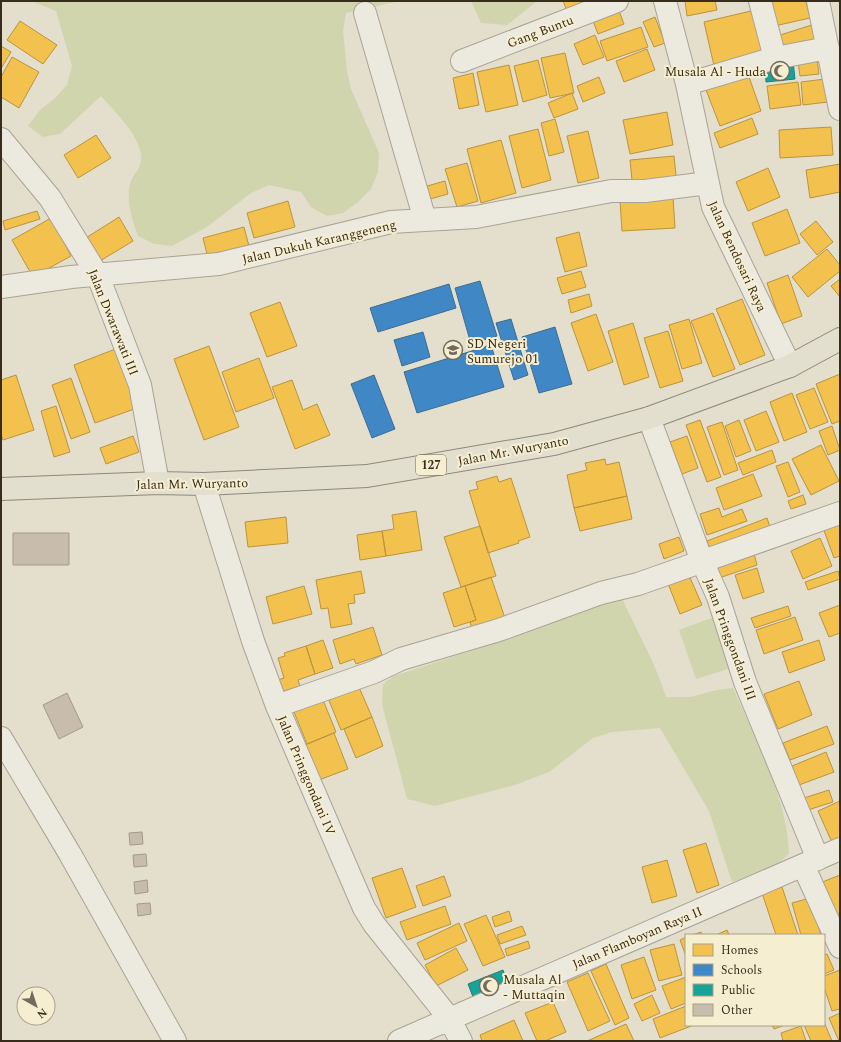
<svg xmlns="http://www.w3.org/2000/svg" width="841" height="1042" font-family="Spectral,serif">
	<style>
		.green { fill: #d1d5ae }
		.homes { fill: #f2c14e; stroke: #ba943f }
		.schools { fill: #3f88c5; stroke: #3d6c93 }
		.public { fill: #17a398; stroke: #217f73 }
		.building { fill: #c8bcac; stroke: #a49a8b }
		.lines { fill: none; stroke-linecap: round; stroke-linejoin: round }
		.street-casing { stroke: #a9a395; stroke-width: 24 }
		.primary-casing { stroke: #8f887c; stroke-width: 24 }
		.street { stroke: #ece9de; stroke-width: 22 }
		.primary { stroke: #e3dfcf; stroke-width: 22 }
		.labels { text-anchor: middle; stroke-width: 4; stroke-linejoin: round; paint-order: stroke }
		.shield { fill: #f6eed1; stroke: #716653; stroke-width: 1 }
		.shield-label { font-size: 12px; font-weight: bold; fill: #382c1d }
		.street-label { font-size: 13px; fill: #382c1d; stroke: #f6eed1 }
		.poi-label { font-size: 13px; fill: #382c1d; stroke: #f6eed1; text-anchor: start }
	</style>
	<rect width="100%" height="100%" fill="#e4decc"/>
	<!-- green -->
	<path class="green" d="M31,1h369l-54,12 -3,17 4,41 4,18 28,64 -1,19 -7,17 -13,13 -15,11 -16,3 -16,-9 -10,-15 -32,-7 -18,8 -44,34 -35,19 -18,-2 -16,-8c-6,-16 -13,-39 -7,-55 2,-6 8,-11 9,-17 7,-22 -25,-52 -39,-68l-41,38 -17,3 -15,-11 12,-16 15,-12 12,-13 5,-19 -16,-55z
		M471,1h66l-30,24 -26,-2z
		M621,596c15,34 34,65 45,101h24l27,-7 16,-2c22,50 55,112 56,166l-22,18 -35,10 -23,-71 -49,-83 -48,4 -19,6 -44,34 -34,13 -80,21 -28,-7 -23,-87 -2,-9 1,-19 11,-8 98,-32z
		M714,617l17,51 -35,11 -17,-49z"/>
	<!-- homes -->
	<path class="homes" d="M563,1h35l-30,12z
		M685,1h30l2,9 -30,6z
		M764,1h42l4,17 -40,9z
		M755,10l12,47 -52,13 -11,-48z
		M619,11l5,13 -26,10 -5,-13z
		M655,17l10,26 -11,4 -11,-25z
		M20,21l37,24 -14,19 -36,-24z
		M815,24l5,20 -38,11 -5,-19z
		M641,27l7,20 -41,14 -7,-20z
		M595,35l9,22 -21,8 -9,-21z
		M1,46l10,6 -9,15h-1z
		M647,49l8,21 -31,12 -8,-21z
		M565,53l9,40 -24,5 -9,-40z
		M12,57l27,15 -20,36 -18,-11v-20z
		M538,60l9,35 -24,7 -9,-36z
		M817,60l2,14 -19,2 -2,-14z
		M509,65l9,40 -32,7 -9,-40z
		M473,73l6,32 -20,4 -6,-31z
		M748,74l13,37 -41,15 -14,-36z
		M599,77l6,16 -22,9 -6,-16z
		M825,79l3,23 -25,3 -2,-23z
		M798,82l3,23 -31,4 -3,-23z
		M572,93l6,16 -24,9 -6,-15z
		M667,112l6,33 -43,9 -7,-34z
		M752,118l6,16 -38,14 -6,-15z
		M555,119l9,33 -15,4 -8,-33z
		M831,127l2,28 -53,3 -1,-28z
		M538,129l13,51 -29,8 -13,-52z
		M588,131l11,47 -21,5 -11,-47z
		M96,135l15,23 -33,20 -14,-23z
		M501,140l15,53 -35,10 -14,-54z
		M674,156l3,29 -44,5 -3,-30z
		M467,163l11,38 -21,6 -12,-38z
		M840,164v28l-30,6 -4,-28z
		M768,168l12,29 -32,14 -12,-29z
		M445,181l3,13 -18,5 -3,-13z
		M673,197l2,31 -53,3 -2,-31z
		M288,201l7,26 -41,11 -7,-25z
		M787,209l13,34 -35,13 -13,-33z
		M37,211l3,8 -35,11 -2,-9z
		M119,217l14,24 -38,23 -14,-23z
		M51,218l20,38 -38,21 -21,-37z
		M816,221l17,21 -16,13 -17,-21z
		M244,227l6,23 -41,12 -6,-24z
		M579,232l8,34 -22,6 -9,-34z
		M827,249l13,16v6l-32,26 -16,-20z
		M581,271l5,16 -24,7 -5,-16z
		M788,275l14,41 -21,8 -14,-41z
		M840,279v18l-9,-11z
		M589,294l3,12 -21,7 -3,-13z
		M742,299l23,56 -25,10 -24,-56z
		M280,302l17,44 -30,11 -17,-44z
		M713,313l22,56 -22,8 -22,-56z
		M596,314l17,48 -25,9 -17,-48z
		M689,319l13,44 -20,6 -13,-44z
		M633,323l16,54 -25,8 -16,-54z
		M668,331l15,50 -23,7 -16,-50z
		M209,346l30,81 -35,13 -30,-81z
		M118,348l22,59 -45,16 -21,-58z
		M259,358l15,40 -38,14 -14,-40z
		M840,374v47l-8,3 -16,-40z
		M16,375l18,55 -31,10 -2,-7v-53z
		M71,378l19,54 -19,7 -19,-54z
		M292,380l11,30 14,-6 13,31 -35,14 -23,-62z
		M814,388l14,34 -18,7 -14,-34z
		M792,393l15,39 -23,9 -14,-39z
		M56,406l14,46 -16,5 -13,-46z
		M766,411l13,31 -23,9 -12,-31z
		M700,420l21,57 -14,5 -21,-57z
		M739,420l12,31 -15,6 -11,-31z
		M722,422l16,48 -14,5 -17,-48z
		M832,426l8,24 -12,5 -9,-24z
		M133,436l6,16 -33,12 -6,-16z
		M687,436l11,32 -16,6 -12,-32z
		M821,445l18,36 -28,14 -19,-36z
		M772,450l4,12 -33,13 -5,-12z
		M605,459l1,6 13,-3 8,34 -53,12 -7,-33 20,-5 -2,-7z
		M788,462l12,30 -12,5 -12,-31z
		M753,474l9,22 -38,14 -8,-22z
		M497,476l2,6 12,-4 19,59 -12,4 1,2 -31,10 -19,-62 9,-2 -2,-7z
		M803,495l3,9 -15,5 -3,-8z
		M627,496l5,23 -52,12 -6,-23z
		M719,508l3,9 20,-8 5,12 -40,14 -7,-21z
		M416,511l6,39 -36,6 -4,-25 12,-2 -2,-14z
		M286,517l2,26 -40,4 -3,-25z
		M767,518l4,12 -60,22 -4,-11z
		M840,518v38l-6,2 -12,-33z
		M480,526l16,50 -35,11 -17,-50z
		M382,531l4,25 -26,4 -3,-25z
		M679,537l5,14 -20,8 -5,-15z
		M820,538l12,28 -29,13 -12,-28z
		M753,550l4,15 -38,13 -5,-16z
		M757,568l7,24 -21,7 -8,-24z
		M361,571l4,22 -11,2 1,8 -7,1 4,20 -21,4 -3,-20 -7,1 -5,-29z
		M838,571l2,8 -32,11 -3,-8z
		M688,573l14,32 -22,9 -13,-33z
		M491,577l14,41 -33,11 -2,-7 6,-2 -11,-34z
		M304,586l8,28 -39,10 -7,-27z
		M465,586l11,34 -22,7 -11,-34z
		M840,605v28l-11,4 -10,-24z
		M788,606l3,10 -36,12 -4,-10z
		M795,617l8,23 -39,14 -8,-24z
		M373,627l9,28 -26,9 -2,-5 -14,5 -7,-24z
		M323,640l10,28 -18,6 -9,-28z
		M819,640l6,20 -36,13 -7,-21z
		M306,646l9,28 -17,6 2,6 -22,7 -4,-12 10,-3 -6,-20 7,-2 -1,-3z
		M799,681l13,34 -34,14 -14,-35z
		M358,685l14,32 -31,13 -13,-32z
		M323,700l13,32 -29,12 -13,-32z
		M372,717l11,29 -27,12 -12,-29z
		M827,726l7,18 -44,16 -7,-17z
		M334,733l14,36 -29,11 -14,-35z
		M826,752l8,20 -35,13 -7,-19z
		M829,790l4,12 -25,8 -4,-12z
		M840,801v43l-6,3 -16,-36z
		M706,843l13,42 -22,8 -14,-43z
		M667,860l10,36 -25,7 -10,-36z
		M402,868l14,39 -30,11 -14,-40z
		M840,875v38l-5,3 -15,-33z
		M444,876l7,20 -28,10 -7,-20z
		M782,887l16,48h-22l-14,-42z
		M810,898l11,37h-20l-9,-32z
		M445,906l6,18 -44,16 -7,-18z
		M509,911l3,10 -17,6 -3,-10z
		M486,915l19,42 -22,9 -19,-42z
		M459,923l8,18 -42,19 -8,-17z
		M522,926l4,9 -26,9 -3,-9z
		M727,930l2,5h-13z
		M701,932l1,3h-10z
		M686,937v19l-6,-16z
		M528,941l2,7 -23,8 -2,-7z
		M674,944l8,31 -23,6 -9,-31z
		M456,948l12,22 -32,16 -11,-21z
		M827,954l7,16 -10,4v-19z
		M644,957l12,33 -24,9 -11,-34z
		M606,964l23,54 -14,7 -24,-54z
		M840,970v39l-8,2 -8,-24v-11z
		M588,973l22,48 -22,10 -21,-49z
		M686,977v26l-15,6 -9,-23z
		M652,995l8,18 -18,8 -8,-17z
		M553,1002l13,30 -21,9h-8l-12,-28z
		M686,1006v19h8l-34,13 -7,-19z
		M840,1013v28h-1l-10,-23z
		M514,1020l9,21h-41l-2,-6z
		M824,1022l8,19h-21l-7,-16h20z
		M626,1024l8,17h-47z
		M772,1025h13l-11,4z
		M801,1026l5,15h-23l-2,-8z"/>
	<!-- schools -->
	<path class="schools" d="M480,281l17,55 -26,8 -16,-56z
		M449,284l7,24 -78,24 -8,-24z
		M511,319l17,56 -14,5 -18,-57z
		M555,327l17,57 -33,9 -17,-56z
		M423,332l7,25 -28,9 -8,-26z
		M491,345l13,42 -87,26 -13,-41z
		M374,375l21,54 -23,9 -21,-54z"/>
	<!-- public -->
	<path class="public" d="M793,61l2,18 -29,3 -1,-18z
		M503,970l7,19 -35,13 -7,-18z"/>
	<!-- building -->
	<path class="building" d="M13,533h56v32h-56z
		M67,693l16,34 -24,12 -16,-34z
		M142,832l1,12 -13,1 -1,-12z
		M146,854l1,12 -13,1 -1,-12z
		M147,880l1,12 -13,2 -1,-12z
		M150,903l1,11 -13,2 -1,-12z"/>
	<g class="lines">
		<defs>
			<path id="street" d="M665,1l22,83 26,123 77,159
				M760,1l15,57
				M818,1l22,108
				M365,13l60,207
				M462,61l155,-60
				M687,84l88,-26 53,-10
				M1,139l49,59 48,78 42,109 18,98
				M1,287l70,-10 148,-13 172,-42 85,-5 135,-26h34l63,-8
				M649,418l53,143 16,36 27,85 73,177
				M204,484l49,157 24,65 87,202 10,16 75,94 12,23
				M277,706l97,-34 27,-13 98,-29 102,-37 37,-9 202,-71
				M1,738l69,116 105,187
				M803,865l37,82
				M399,1041l441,-192"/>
			<path id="primary" d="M1,489l157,-6 46,1 163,-8 187,-32 95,-26 141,-52 50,-27"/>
		</defs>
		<!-- street casing -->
		<use href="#street" class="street-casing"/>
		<!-- primary casing -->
		<use href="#primary" class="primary-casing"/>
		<!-- street -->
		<use href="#street" class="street"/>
		<!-- primary -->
		<use href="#primary" class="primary"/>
	</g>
	<!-- icons -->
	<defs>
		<symbol id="mosque-ring" viewBox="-11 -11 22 22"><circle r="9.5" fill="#f6eed1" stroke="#746a5a" stroke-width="1.5"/><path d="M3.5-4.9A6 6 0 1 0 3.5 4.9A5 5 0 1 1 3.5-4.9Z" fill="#746a5a"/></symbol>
		<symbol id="school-ring" viewBox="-11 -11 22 22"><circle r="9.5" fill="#f6eed1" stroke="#746a5a" stroke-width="1.5"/><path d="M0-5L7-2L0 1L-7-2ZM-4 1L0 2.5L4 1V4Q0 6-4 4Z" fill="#746a5a"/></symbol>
	</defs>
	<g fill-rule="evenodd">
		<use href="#mosque-ring" x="769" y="60" width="22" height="22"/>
		<use href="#school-ring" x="442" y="339" width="22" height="22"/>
		<use href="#mosque-ring" x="478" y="975" width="22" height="22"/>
	</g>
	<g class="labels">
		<!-- shield labels -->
		<rect class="shield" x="416" y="455" width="30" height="20" rx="3"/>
		<g class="shield-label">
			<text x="431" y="469">127</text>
		</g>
		<!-- street labels -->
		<g class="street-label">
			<text transform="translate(540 31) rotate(-21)" y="5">Gang Buntu</text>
			<text transform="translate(319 241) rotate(-13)" y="5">Jalan Dukuh Karanggeneng</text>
			<text transform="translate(738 256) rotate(65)" y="5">Jalan Bendosari Raya</text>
			<text transform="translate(114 322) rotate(68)" y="5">Jalan Dwarawati III</text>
			<text transform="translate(513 450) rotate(-11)" y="5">Jalan Mr. Wuryanto</text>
			<text transform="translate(192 483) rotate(-1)" y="5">Jalan Mr. Wuryanto</text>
			<text transform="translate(731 639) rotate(70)" y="5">Jalan Pringgondani III</text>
			<text transform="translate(307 775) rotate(67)" y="5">Jalan Pringgondani IV</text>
			<text transform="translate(637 937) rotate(-23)" y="5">Jalan Flamboyan Raya II</text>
		</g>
		<!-- poi labels -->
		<g class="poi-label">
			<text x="766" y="76" text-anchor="end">Musala Al - Huda</text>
			<text x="467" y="348">SD Negeri<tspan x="467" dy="15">Sumurejo 01</tspan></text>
			<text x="503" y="984">Musala Al<tspan x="503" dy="15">- Muttaqin</tspan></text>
		</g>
	</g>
	<!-- border -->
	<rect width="841" height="1042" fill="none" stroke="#382c1d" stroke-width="4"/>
	<!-- legend -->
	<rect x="685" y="934" width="140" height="92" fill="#f6eed1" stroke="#aaa089"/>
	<rect x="693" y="944" width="20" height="12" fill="#f2c14e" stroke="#aaa089"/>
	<text x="721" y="954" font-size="12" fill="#382c1d">Homes</text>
	<rect x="693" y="964" width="20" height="12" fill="#3f88c5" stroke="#aaa089"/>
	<text x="721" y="974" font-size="12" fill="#382c1d">Schools</text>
	<rect x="693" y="984" width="20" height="12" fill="#17a398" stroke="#aaa089"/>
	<text x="721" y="994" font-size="12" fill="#382c1d">Public</text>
	<rect x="693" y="1004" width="20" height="12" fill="#c8bcac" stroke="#aaa089"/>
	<text x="721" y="1014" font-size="12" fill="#382c1d">Other</text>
	<!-- north arrow -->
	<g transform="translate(36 1006) rotate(141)"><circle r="19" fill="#f6eed1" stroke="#aaa089"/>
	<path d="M0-3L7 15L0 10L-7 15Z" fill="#746a5a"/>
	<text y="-6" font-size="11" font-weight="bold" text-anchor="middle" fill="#382c1d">N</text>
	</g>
</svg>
